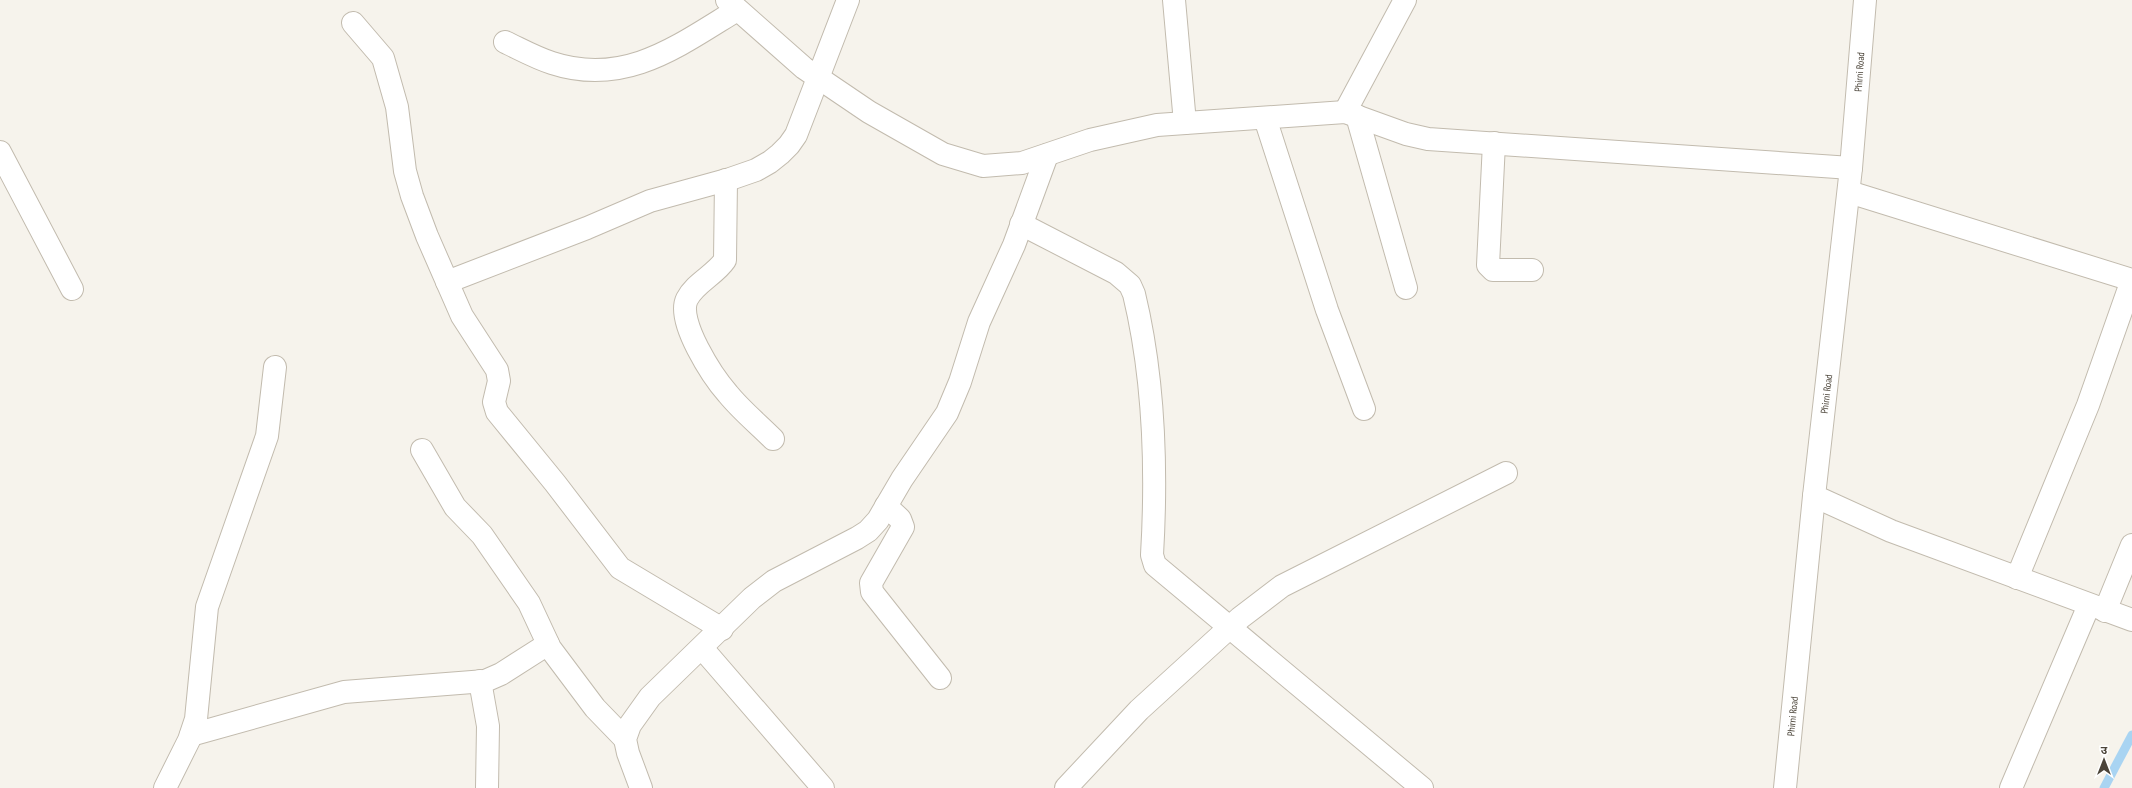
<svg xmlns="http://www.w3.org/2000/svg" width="2132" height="788" font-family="'PT Sans Narrow','Noto Sans Devanagari',sans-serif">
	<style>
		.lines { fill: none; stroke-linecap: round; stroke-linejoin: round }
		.stream { stroke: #a9d4f2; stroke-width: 9 }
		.minor-casing { stroke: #c2bbae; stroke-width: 24 }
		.tertiary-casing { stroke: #c2bbae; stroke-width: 24 }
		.minor { stroke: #fff; stroke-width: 22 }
		.tertiary { stroke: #fff; stroke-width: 22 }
		.labels { text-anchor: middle; stroke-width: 3; stroke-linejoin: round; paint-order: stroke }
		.street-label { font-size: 10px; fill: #4b4439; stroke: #fff }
	</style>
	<rect width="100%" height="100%" fill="#f6f3ec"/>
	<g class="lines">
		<!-- stream -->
		<path class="stream" d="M2104,788l28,-53"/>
		<defs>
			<g id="minor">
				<path d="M727,0l77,68 65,44 74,42 40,12 39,-3 68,-23 67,-15 188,-13 61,22 22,5 423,29"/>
				<path d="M1174,0l11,123"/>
				<path d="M353,23l30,35 14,49 8,64 7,25 15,40 35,80 35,54 2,11 -5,21 3,10 58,71 65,85 102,61"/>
				<path d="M505,42c15,7 31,16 47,21 73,24 126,-17 185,-53"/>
				<path d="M1345,112l60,-112"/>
				<path d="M1357,116l49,172"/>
				<path d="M1265,118l62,192 37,99"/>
				<path d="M1494,143l-6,122 5,5h39"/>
				<path d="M0,152l72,137"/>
				<path d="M726,180l-1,80c-10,15 -30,23 -38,39 -11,22 26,78 41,95 13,16 30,30 45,45"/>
				<path d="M1849,192l283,88"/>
				<path d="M1021,224l95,49 14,12 4,9c20,83 23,176 18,261l3,10 267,223"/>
				<path d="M447,282l140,-54 63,-27 80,-22 26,-9 14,-8 10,-8 9,-9 7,-10 52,-135"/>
				<path d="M422,450l33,57 27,28 47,68 21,45 45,60 30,31"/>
				<path d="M886,506l14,13 3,8 -32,56 1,9 68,86"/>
				<path d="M2017,578l71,-173 44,-125"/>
				<path d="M2105,611l27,-66"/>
				<path d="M702,648l121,140"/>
				<path d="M480,681l8,45 -1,62"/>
				<path d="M191,735l153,-43 141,-11 16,-7 47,-30"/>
				<path d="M165,788l24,-48 7,-21 11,-112 60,-171 8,-69"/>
				<path d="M641,788l-13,-35 -3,-14 5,-14 20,-28 102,-99 22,-17 83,-43 11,-7 10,-11 24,-41 45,-66 13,-31 19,-60 35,-77 33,-90"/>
				<path d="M1066,788l73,-78 101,-92 42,-32 224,-113"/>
				<path id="s1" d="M1785,788l29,-292"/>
				<path d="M2011,788l78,-183"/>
			</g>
			<path id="tertiary" d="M1865,0l-14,168 -37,328 77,35 241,89"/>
		</defs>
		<!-- minor casing -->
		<use href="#minor" class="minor-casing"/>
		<!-- tertiary casing -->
		<use href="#tertiary" class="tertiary-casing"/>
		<!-- minor -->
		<use href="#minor" class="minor"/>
		<!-- tertiary -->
		<use href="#tertiary" class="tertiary"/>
	</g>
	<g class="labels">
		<!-- street labels -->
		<g class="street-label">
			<text transform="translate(1859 72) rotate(-86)" y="4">Phirni Road</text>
			<text transform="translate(1826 394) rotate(-83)" y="4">Phirni Road</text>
			<text dy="4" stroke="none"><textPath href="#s1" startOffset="72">Phirni Road</textPath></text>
		</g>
	</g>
	<!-- north arrow -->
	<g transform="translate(2104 760)" stroke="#ffffff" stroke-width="3" paint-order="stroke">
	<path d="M0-3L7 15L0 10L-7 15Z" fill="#4b4439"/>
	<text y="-6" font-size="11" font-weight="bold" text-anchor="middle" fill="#4b4439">उ</text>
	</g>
</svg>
